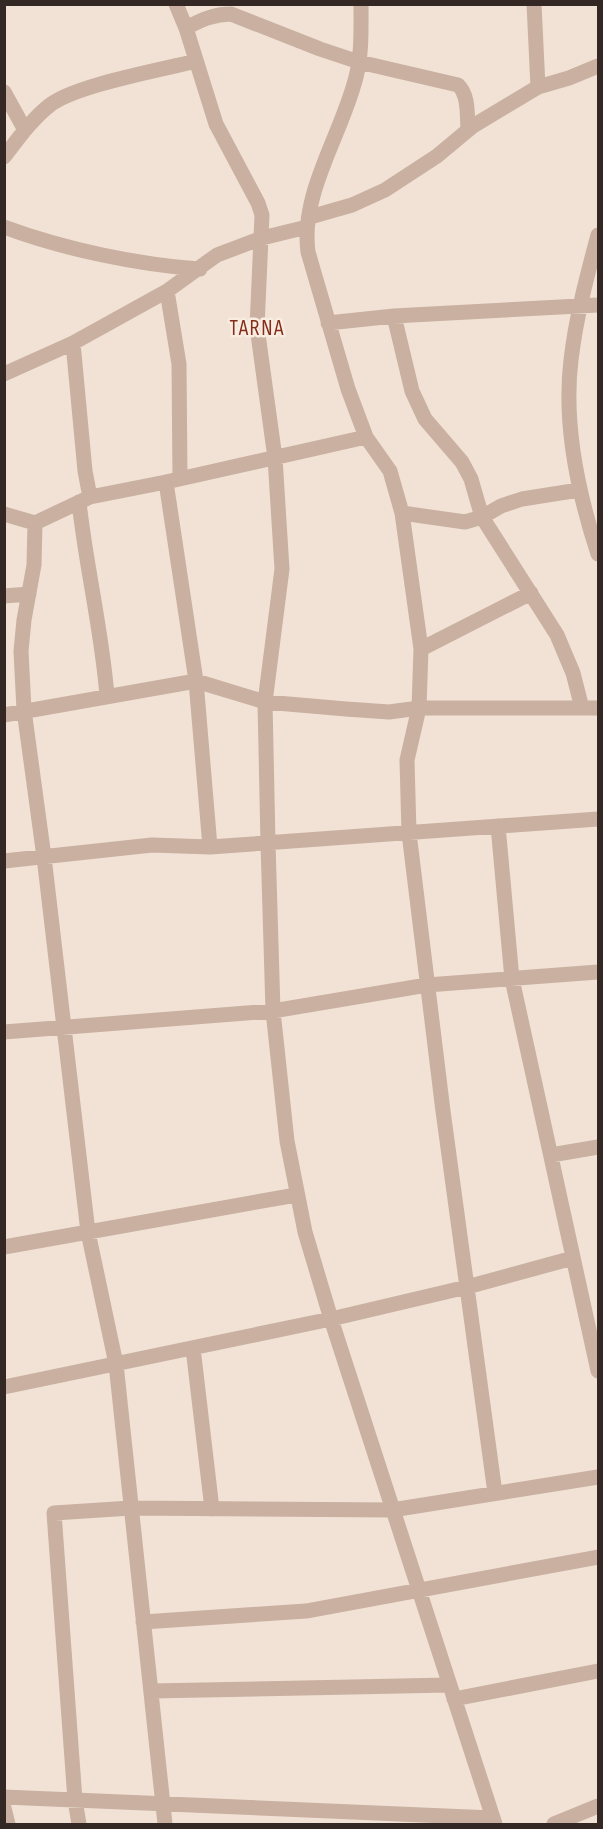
<svg xmlns="http://www.w3.org/2000/svg" width="603" height="1829" font-family="'Sofia Sans Condensed',sans-serif">
	<style>
		.lines { fill: none; stroke-linecap: round; stroke-linejoin: round }
		.street { stroke: #c9b0a1; stroke-width: 15 }
		.labels { text-anchor: middle; stroke-width: 5; stroke-linejoin: round; paint-order: stroke }
		.quarter-label { font-size: 22px; letter-spacing: 1.5px; fill: #852c1a; stroke: #f9ece1 }
	</style>
	<rect width="100%" height="100%" fill="#f1e2d5"/>
	<g class="lines">
		<!-- street -->
		<path class="street" d="M176,4l10,24 30,96 42,79 4,12 -5,112 18,131 7,111 -17,133 3,141 5,168 14,130 18,91 26,87 164,505
			M361,4c0,24 1,50 -5,73 -14,57 -56,116 -48,175l40,137 18,48 24,34 12,42 19,136 -2,59 -12,52 2,73 34,278 52,382
			M534,4l4,83
			M186,28c15,-8 28,-14 45,-14l89,35 39,13 99,23c11,10 9,31 10,45
			M4,92l21,38
			M4,157c14,-18 28,-38 46,-52 26,-20 111,-35 146,-44
			M310,217l42,-12 33,-15 52,-34 36,-30 65,-39 31,-9 29,-12
			M4,227c59,22 135,38 196,42
			M598,235c-11,41 -22,82 -27,125 -8,65 7,133 27,194
			M167,291l12,73 1,114
			M394,316l18,75 13,28 37,43 9,17 11,38 75,118 16,38 9,35
			M328,323l66,-7 204,-11
			M73,343l12,128 5,26
			M4,374l69,-31 94,-52 50,-36 45,-17 45,-11
			M166,482l30,199 14,166
			M79,502c7,65 23,129 28,194
			M402,513l63,9 17,-5 19,-11 21,-7 57,-9
			M4,514l31,9 55,-26 76,-15 200,-45
			M35,523l-1,42 -10,55 -3,31 3,59 20,147 44,375 28,132 49,460
			M4,596l25,-2
			M421,649l110,-56
			M4,715l192,-34 69,21 81,7 43,3 30,-4h179
			M498,826l14,153 86,392
			M4,861l148,-16 58,2 388,-28
			M4,1032l269,-21 154,-26 171,-13
			M551,1155l47,-8
			M4,1247l292,-52
			M193,1348l19,161
			M4,1387l327,-68 136,-32 106,-29
			M143,1622l163,-11 292,-54
			M151,1691l298,-6
			M454,1699l144,-28
			M4,1797l488,21
			M4,1808l4,16
			M79,1824l-4,-24 -21,-287 77,-5 261,2 206,-33
			M554,1824l44,-18"/>
	</g>
	<g class="labels">
		<!-- quarter labels -->
		<g class="quarter-label">
			<text x="257" y="335">TARNA</text>
		</g>
	</g>
	<!-- border -->
	<rect width="603" height="1829" fill="none" stroke="#332824" stroke-width="12"/>
</svg>
